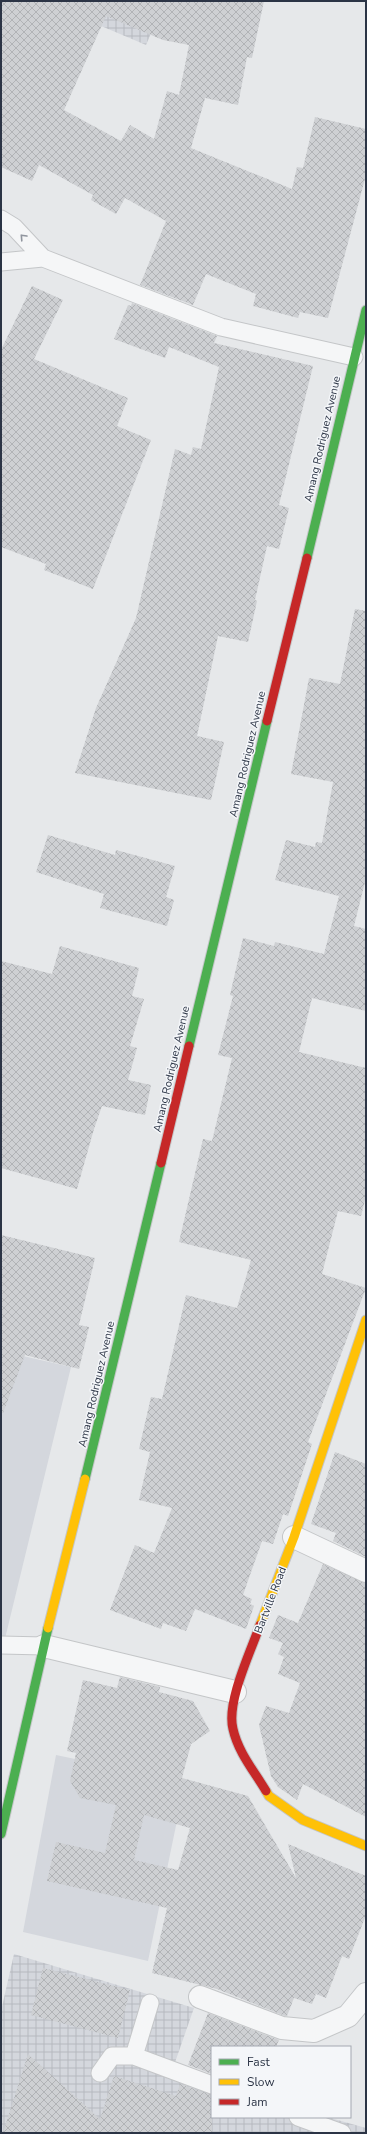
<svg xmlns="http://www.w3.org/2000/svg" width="367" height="2134" font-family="'Nunito Sans',sans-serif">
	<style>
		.built { fill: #d4d7dd }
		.industrial { fill: url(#industrial-grid) }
		.building { fill: url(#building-cross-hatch); fill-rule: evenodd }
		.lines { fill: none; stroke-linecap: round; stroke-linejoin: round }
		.lane-casing { stroke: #c4c6c8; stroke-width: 19 }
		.street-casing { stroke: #c4c6c8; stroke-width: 24 }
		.fast-casing { stroke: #c4c6c8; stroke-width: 11 }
		.slow-casing { stroke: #c4c6c8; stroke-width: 11 }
		.jam-casing { stroke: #c4c6c8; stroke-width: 11 }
		.lane { stroke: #f5f6f7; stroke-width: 17 }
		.street { stroke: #f5f6f7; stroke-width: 22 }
		.fast { stroke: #4caf50; stroke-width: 9 }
		.slow { stroke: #ffc107; stroke-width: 9 }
		.jam { stroke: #c62828; stroke-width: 9 }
		.oneway { stroke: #90959e }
		.labels { text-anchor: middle; stroke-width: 3; stroke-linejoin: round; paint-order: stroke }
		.street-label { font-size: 11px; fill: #2b3445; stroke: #f4f6f9 }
	</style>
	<defs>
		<pattern id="industrial-grid" width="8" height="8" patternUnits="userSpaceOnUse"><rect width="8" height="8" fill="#d4d7dd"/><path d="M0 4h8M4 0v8" fill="none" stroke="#b6b9bf"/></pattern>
		<pattern id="building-cross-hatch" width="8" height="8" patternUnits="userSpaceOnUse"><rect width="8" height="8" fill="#ced0d3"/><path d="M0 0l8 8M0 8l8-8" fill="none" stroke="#b1b3b6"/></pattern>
	</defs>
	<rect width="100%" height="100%" fill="#e6e8ea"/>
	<!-- built -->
	<path class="built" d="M1,1351l70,16 -70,288z
		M56,1755l129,27 -37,179 -125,-29z"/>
	<!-- industrial -->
	<path class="industrial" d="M42,1h123l-19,44z
		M14,1954l180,54 -22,63 40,12v34h115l39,11v5h-365v-122z"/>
	<!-- building -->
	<path class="building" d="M1,1h263l-12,57 -5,-1 -9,48 -33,-7 -14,50 101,41 5,-22 6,1 12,-51 51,12v46l-38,143 -28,-6 -2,6 -45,-12 3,-12 -50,-20 -13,31 -53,-20 26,-64 -41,-23 -9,16 -25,-14 2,-5 -54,-30 -7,16 -31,-14zM106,16l57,24 26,5 -10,50 -12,-4 -13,48 -24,-14 -9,16 -57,-31z
		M32,286l31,14 -29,59 94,39 -11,28 34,14 -58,149 -49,-19 2,-6 -45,-17v-197z
		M132,303l85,33 -3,7 99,23 -34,139 10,3 -10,41 -12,-3 -12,54 2,1 -9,41 -30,-6 -21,100 27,6 -13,58 -136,-27 21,-65 40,-90 39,-169 16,6 2,-8 8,2 18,-82 -50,-20 -4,11 -51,-19 14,-34 3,1z
		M355,609l11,2v267l-12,48 12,3v82l-54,-13 -13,54 67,16v128l-5,20 -23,-5 -16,63 44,14 -58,154 4,2 -24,72 -5,-2 -10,30 -11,-3 -19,54 9,4 -2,5 4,2 -8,23 -51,-20 -9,22 -23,-8 -2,6 -51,-19 25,-65 19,8 18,-45 -33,-8 11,-48 -11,-3 12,-52 11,2 24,-104 51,13 14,-48 -72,-18 24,-103 9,2 20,-83 -14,-3 15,-59 -3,-1 13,-57 31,8 1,-4 49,12 15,-58 -64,-16 11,-40 29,7 1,-5 6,1 11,-61 -42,-8 18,-96 31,6z
		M48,835l67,20 1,-5 59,16 -9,31 8,3 -7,26 -67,-18 4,-14 -68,-22z
		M60,946l79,22 -7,28 12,3 -14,47 7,2 -9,32 23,5 -6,30 -43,-9 -8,23 -17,60 -76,-21v-207l51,13z
		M1,1235l94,23 -16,67 10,2 -10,42 -54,-14 -22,58h-2z
		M335,1452l31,12v93l-33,-16 3,-8 -25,-9z
		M323,1564l43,19v234l-63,-33 -6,16 -19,-13 -7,-11 -12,-51 7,-19 23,7 11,-30 -22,-9 6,-17 -6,-3 5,-11 -14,-5 9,-23 20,8z
		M120,1677l40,10 -1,5 34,9 17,30 -19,13 -9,34 66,18 48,82 -8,-34 78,32v39l-17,44 -7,-3 -16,42 -10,-4 -4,10 -18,-6 -7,18h-2l-68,-27 -65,-16 15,-65 -120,-27 9,-39 49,11 11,-48 -36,-7 -10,-17 6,-28 -9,-2 16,-71 34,8zM144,1815l46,13 -12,42 -44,-10z
		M43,1968l87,22 -12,48 -87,-23z
		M208,2013l71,27 -3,7h-64v27l-24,-9z
		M28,2054l72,65 14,-43 62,20 4,-12 32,11v38h-209z"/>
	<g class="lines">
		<defs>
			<path id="lane" d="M1,219l13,8 29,31 178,69 133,30
				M1,262l42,-4
				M1,1645l43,1
				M134,2056l16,-53
				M100,2073l12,-17h22l78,29
				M298,2117l44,16"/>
			<path id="street" d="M294,1537l72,34
				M44,1646l191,46
				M200,1997l82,31 32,3 34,-15 18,-22"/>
			<path id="fast" d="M307,558l59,-248
				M189,1046l78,-325
				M85,1479l76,-316
				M1,1834l47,-206"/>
			<path id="slow" d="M260,1625l34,-88 72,-217
				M48,1628l37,-149
				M266,1791l3,5 34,24 63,26"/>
			<path id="jam" d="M267,721l40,-163
				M161,1163l28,-117
				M260,1625c-9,26 -34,77 -27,104 5,23 21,42 33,62"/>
		</defs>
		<!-- lane casing -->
		<use href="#lane" class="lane-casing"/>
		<!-- street casing -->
		<use href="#street" class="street-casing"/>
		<!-- fast casing -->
		<use href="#fast" class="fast-casing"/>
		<!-- slow casing -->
		<use href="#slow" class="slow-casing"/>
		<!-- jam casing -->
		<use href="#jam" class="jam-casing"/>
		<!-- lane -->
		<use href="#lane" class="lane"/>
		<!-- street -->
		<use href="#street" class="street"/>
		<!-- fast -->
		<use href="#fast" class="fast"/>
		<!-- slow -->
		<use href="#slow" class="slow"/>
		<!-- jam -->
		<use href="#jam" class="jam"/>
	</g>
	<!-- one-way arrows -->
	<defs><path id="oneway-chevron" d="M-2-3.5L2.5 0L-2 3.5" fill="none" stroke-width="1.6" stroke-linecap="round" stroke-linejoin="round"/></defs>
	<use class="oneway" href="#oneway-chevron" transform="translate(23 237) rotate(-133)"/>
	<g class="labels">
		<!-- street labels -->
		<g class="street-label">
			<text transform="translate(322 439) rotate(-77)" y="4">Amang Rodriguez Avenue</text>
			<text transform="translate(247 754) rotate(-77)" y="4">Amang Rodriguez Avenue</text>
			<text transform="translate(171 1069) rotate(-77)" y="4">Amang Rodriguez Avenue</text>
			<text transform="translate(96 1384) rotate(-77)" y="4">Amang Rodriguez Avenue</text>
			<text transform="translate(270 1600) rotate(-69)" y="4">Bartville Road</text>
		</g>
	</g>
	<!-- border -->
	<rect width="367" height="2134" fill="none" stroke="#2b3445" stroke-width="4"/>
	<!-- legend -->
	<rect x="211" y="2046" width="140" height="72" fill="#f4f6f9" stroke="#a4a8b1"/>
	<rect x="219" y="2059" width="20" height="6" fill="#4caf50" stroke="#a4a8b1"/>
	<text x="247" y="2066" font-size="12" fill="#2b3445">Fast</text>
	<rect x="219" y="2079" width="20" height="6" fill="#ffc107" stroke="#a4a8b1"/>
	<text x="247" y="2086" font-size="12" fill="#2b3445">Slow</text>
	<rect x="219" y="2099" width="20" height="6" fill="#c62828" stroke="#a4a8b1"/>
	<text x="247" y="2106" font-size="12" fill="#2b3445">Jam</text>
</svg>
